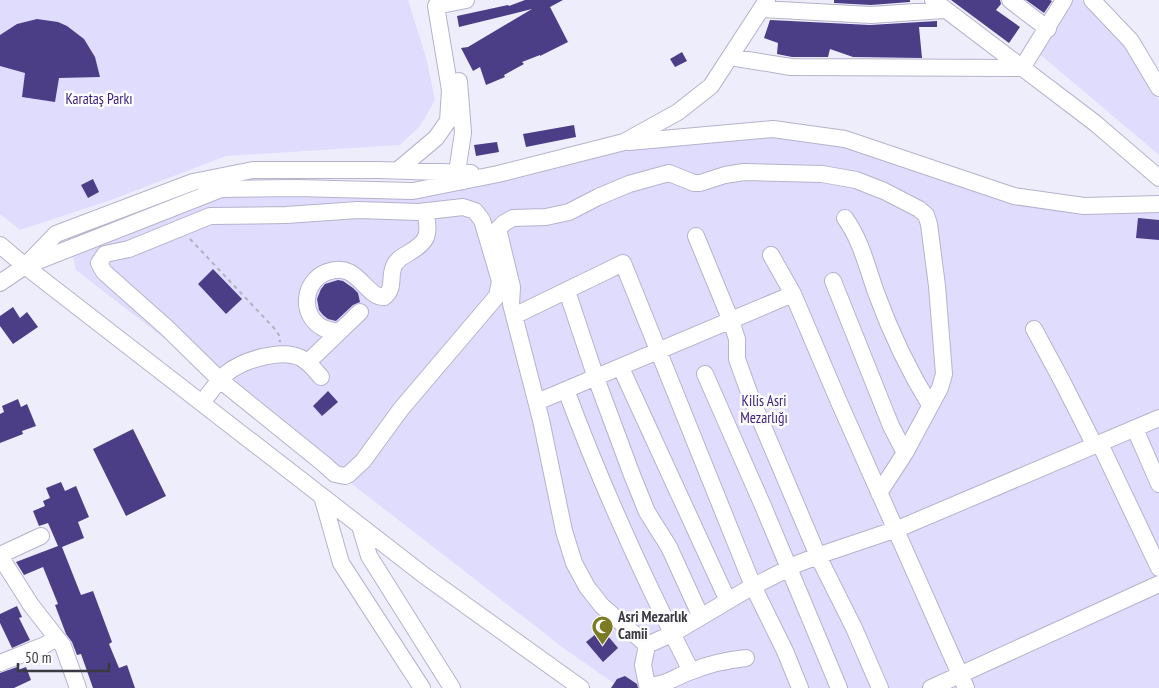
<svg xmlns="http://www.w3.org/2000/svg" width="1159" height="688" font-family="'PT Sans Narrow',sans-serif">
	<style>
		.green { fill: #dfdcfe }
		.building { fill: #4c3d87 }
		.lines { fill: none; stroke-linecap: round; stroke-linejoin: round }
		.minor-casing { stroke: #b5b3cb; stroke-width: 18 }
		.path { stroke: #b2b2bf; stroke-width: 2; stroke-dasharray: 4 4; stroke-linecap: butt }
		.minor { stroke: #fff; stroke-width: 16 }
		.labels { text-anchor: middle; stroke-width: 5; stroke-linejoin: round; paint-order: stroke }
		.park-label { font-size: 15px; fill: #3a1d7c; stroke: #fcfcfc }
		.poi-label { font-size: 15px; font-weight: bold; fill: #3a3a43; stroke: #fcfcfc; text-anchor: start }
	</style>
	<rect width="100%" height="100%" fill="#eeedfc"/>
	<!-- green -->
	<path class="green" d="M0,0h408l19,61 8,39 -15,26 -20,19 -174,11 -115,44 -91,30 -20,-16z
		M1069,0h12l38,36 40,65v54l-123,-104z
		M776,129l71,9 170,58 142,12v480h-538l-55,-38 -490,-380 -6,-26 154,-56 197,1 149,-38z"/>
	<!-- building -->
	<path class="building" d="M525,0h38l-13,7 18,35 -28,14v-1l-18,7 2,2 -20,11 1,2 -19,8 -6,-18 -7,4 -12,-23 7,-1 64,-38 -73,18 -2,-11 51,-11 1,1z
		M834,0h76v2l-39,3 -37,-2z
		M951,0h49l1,4 -5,6 24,17 -11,16z
		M1026,0h24l2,1 -8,12z
		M37,19l21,3 9,4 17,13 11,18 5,20 -41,1 -4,24 -33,-5 3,-24 -25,-7v-31l17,-11z
		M770,20l100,5 67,-4v6h-18l3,31 -69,-1 -23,-8 -2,8h-36l-15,-3 1,-11 -14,-5z
		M682,52l5,9 -12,6 -5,-8z
		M574,125l2,12 -50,10 -3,-13z
		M497,142l2,10 -23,4 -2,-11z
		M93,179l6,13 -11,6 -7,-13z
		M1138,218l21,2v20l-23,-2z
		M213,269l29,30 -16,15 -28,-30z
		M338,280l5,1 10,7 5,5 2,9 -7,3 -17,16 -8,-2 -5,-4 -4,-5 -2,-11 4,-10 4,-5z
		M13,307l7,11 7,-6 11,15 -25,17 -13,-18v-10z
		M328,391l10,11 -16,14 -9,-10z
		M18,399l3,8 6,-3 9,22 -14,5 1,3 -23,9v-29l4,-2 -2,-6z
		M133,429l33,67 -40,20 -33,-67z
		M61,482l4,9 11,-5 13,31 -11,5 6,16 -22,9 19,48 12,-4 19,51 -3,2 10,24 8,-3 8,23h-42l-12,-34 -4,1 -5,-13 -6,-8 -11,-29 3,-1 -15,-37 -19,8 -8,-13 42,-16 -10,-23 -9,3 -6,-15 12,-5 -2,-5 7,-3 -4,-10z
		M17,606l5,11 -3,1 11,22 -18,8 -12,-25v-9z
		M602,629l16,19 -15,14 -17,-20z
		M17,667l1,3 8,-3 5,13 -17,8h-14v-15z
		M625,676l12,8 1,4h-27l6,-9z"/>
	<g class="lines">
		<defs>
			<path id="minor" d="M933,0l162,123 64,55
				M1010,0l38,29
				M1092,0l39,41 28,47
				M436,6l30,-6
				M761,9l110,6 73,-5
				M730,57l61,10 231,1 42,-68
				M629,142l144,-13 72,10 169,57 70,10 75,-2
				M398,170l38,-32 12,-17 2,-31 -14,-84
				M457,182v-10l6,-39 -4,-52
				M463,207l12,4 7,9 18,61 -3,15 -96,113 -38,52 -14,13 -4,2 -10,-2 -11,-10 -104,-84 -53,-52 -63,-56 -5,-9 6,-9 24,-5 81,-33 76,-1 72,-5 61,2z
				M845,218c17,24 22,50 32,77 14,38 32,76 53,110
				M696,236l35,85 6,18v20l14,39 67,158 36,72 26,60
				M0,245l25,21 400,310 156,112
				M771,255l22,39 46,108 127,286
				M28,263l28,-29 137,-52 60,-12h126l92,3
				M833,281l58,145 14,27
				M0,283l25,-17 196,-77 75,-1 117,3 85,-17 126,-32 54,-30 33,-26 56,-86
				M567,291l29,87 36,97 15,37 22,35 32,70
				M514,316l109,-53 130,323 32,65 15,37
				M1034,329l28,52 33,65
				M338,332c-5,-1 -10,-2 -15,-4 -24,-13 -20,-47 4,-56 31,-12 38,26 57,25 12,-9 4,-22 11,-33 3,-5 8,-8 12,-10 22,-13 23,-19 18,-43
				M308,362l52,-50
				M621,368l107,233
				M705,374l58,132 76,182
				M566,390c36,97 78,189 125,281
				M537,402l256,-108
				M202,403c8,-10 15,-22 25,-30 16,-13 55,-25 74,-15 8,4 14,12 20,19
				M1135,429l24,55
				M1100,444l59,124
				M322,496l19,67 81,125
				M360,526l9,30 83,132
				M0,555l41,-19
				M0,556l31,49 32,41 15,42
				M647,645l-45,-39 -15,-19 -13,-24 -10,-32 -23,-111 -30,-116 1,-17 -14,-58 6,-6 9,-5 33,-1 23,-5 29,-15 31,-13 29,-8 11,-3 25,10h6l25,-8 19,-3 78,2 34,6 28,11 35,18 7,6 3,9 8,62 7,88 -4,14 -35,65 -26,40
				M0,663l45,-18 11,-7
				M647,685l-4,-20 4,-20 25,-11 76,-45 49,-25 26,-10 77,-26 259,-110
				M647,685c17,2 29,-9 45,-14 17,-7 35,-11 54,-13
				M931,688l228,-104"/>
		</defs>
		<!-- minor casing -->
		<use href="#minor" class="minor-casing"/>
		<!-- path -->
		<path class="path" d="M190,239l84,89 5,7 1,7"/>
		<!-- minor -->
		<use href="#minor" class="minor"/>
	</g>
	<!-- icons -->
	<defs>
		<symbol id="mosque-pin" viewBox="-11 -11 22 30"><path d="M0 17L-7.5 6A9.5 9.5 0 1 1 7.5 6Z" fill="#7b7b23" stroke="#fcfcfc"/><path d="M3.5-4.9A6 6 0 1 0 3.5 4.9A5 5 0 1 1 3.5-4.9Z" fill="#fff"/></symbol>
	</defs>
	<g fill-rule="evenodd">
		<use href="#mosque-pin" x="590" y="614" width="25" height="34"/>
	</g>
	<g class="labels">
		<!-- park labels -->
		<g class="park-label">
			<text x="99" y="104">Karataş Parkı</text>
			<text x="764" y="406">Kilis Asri<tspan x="764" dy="17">Mezarlığı</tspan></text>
		</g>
		<!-- poi labels -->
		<g class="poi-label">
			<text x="618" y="622">Asri Mezarlık<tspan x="618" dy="17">Camii</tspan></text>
		</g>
	</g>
	<!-- scale -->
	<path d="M18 663v8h91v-8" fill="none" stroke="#3a3a43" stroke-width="2.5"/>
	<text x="25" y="663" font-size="15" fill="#3a3a43" stroke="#fcfcfc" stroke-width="4" paint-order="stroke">50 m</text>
</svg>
